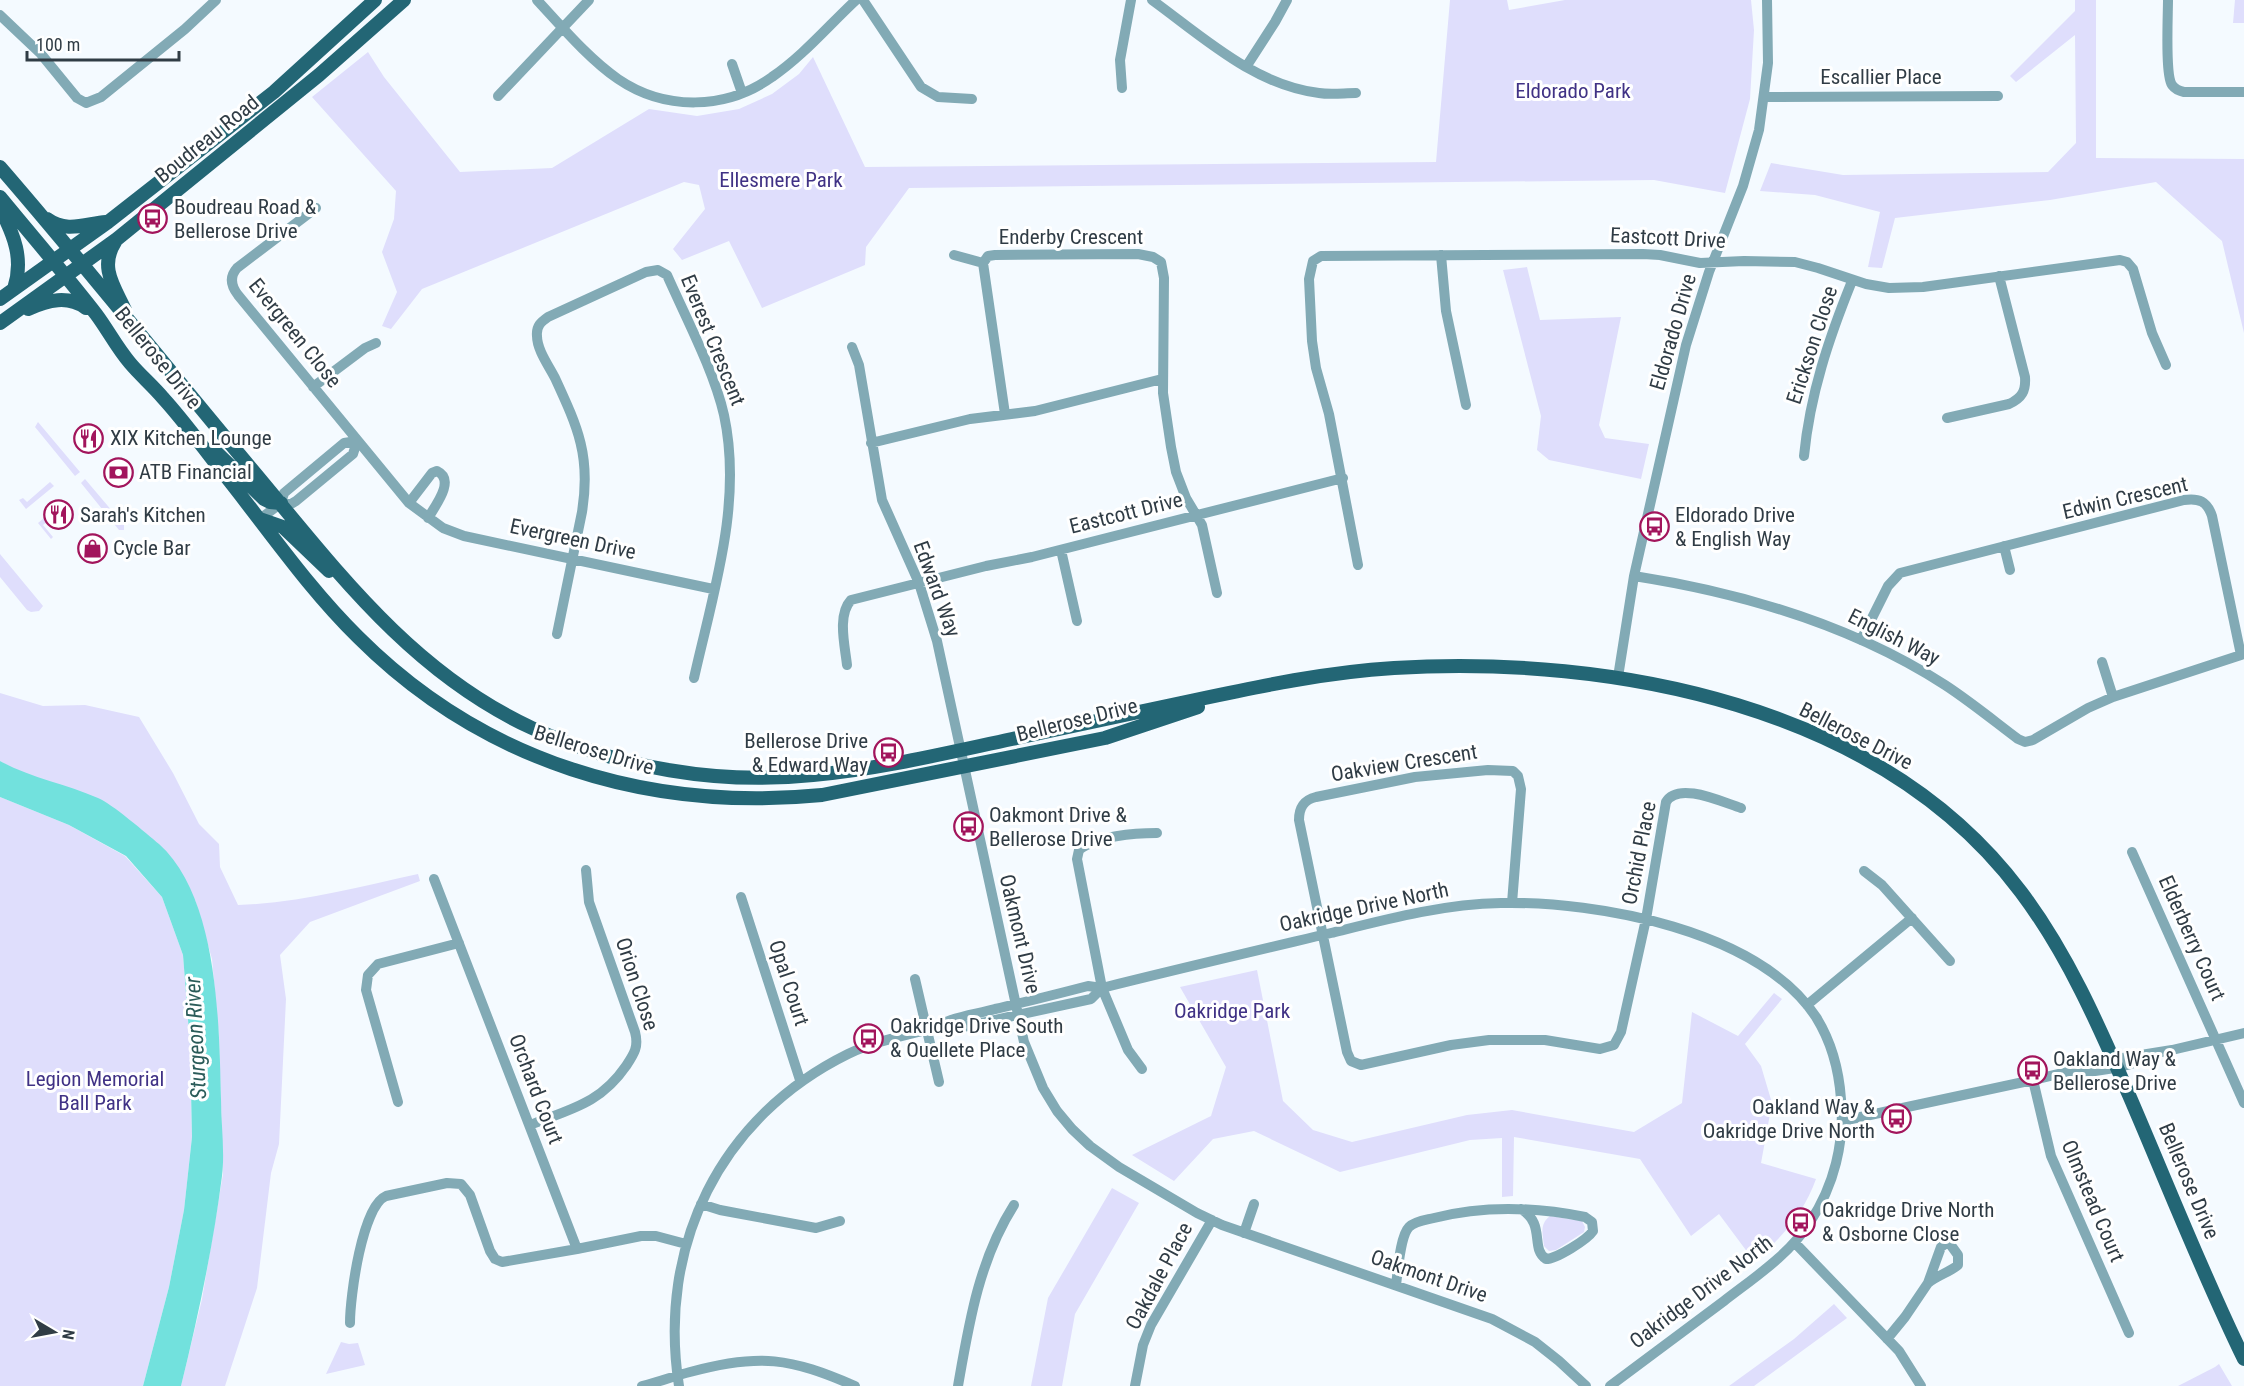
<svg xmlns="http://www.w3.org/2000/svg" width="2244" height="1386" font-family="'Roboto Condensed',sans-serif">
	<style>
		.green { fill: #dfdefc }
		.water { fill: #72e1dd }
		.lines { fill: none; stroke-linecap: round; stroke-linejoin: round }
		.minor { stroke: #82aab5; stroke-width: 10 }
		.major { stroke: #236675; stroke-width: 14 }
		.labels { text-anchor: middle; stroke-width: 6; stroke-linejoin: round; paint-order: stroke }
		.street-label { font-size: 21px; fill: #303c45; stroke: #fff }
		.park-label { font-size: 21px; fill: #403285; stroke: #fff }
		.poi-label { font-size: 21px; fill: #303c45; stroke: #fff; text-anchor: start }
		.water-label { font-size: 22px; font-style: italic; fill: #2a5b59; stroke: #fff }
	</style>
	<rect width="100%" height="100%" fill="#f4faff"/>
	<!-- green -->
	<path class="green" d="M1450,0h57l2,10 56,-10h186l3,30 -4,69 -25,94 -71,-13 -745,8 -43,59 -1,18 -103,43 -33,-67 -47,19 -9,-11 32,-40 -6,-24 -15,-3 -262,107 -31,40 -9,-3 15,-34 -15,-40 12,-33 2,-28 -84,-94 56,-45 16,25 76,95 92,-4 97,-59 48,7 42,-7 33,-15 27,-20 14,-17 52,110 571,-5z
		M2075,0h21v158l148,1v174l-22,-92 -66,-59 -106,18 -155,18 -13,50 -14,-1 12,-55 -65,-17 -55,-4 11,-28 72,12 205,-3 28,-29 -1,-108 -59,47 -6,-6 65,-65z
		M2235,0h9v23h-11z
		M1527,267l13,53 81,-3 -22,108 6,13 44,6 -8,35 -92,-19 -12,-10 4,-34 -38,-146z
		M38,422l42,50 -5,4 -40,-49z
		M85,479l39,46v5h-5l-38,-47z
		M50,482l4,4 -28,23 -7,-9 4,-2 4,4z
		M65,501l3,4 -25,20 10,12 -2,2 -13,-16z
		M0,554l43,52 -4,5 -8,1 -4,-2 -27,-33z
		M0,693l43,13 42,-1 54,12 34,56 26,51 20,20 1,23 18,38c62,-2 120,-18 180,-31l2,7 -110,41 -30,33 6,44 -7,145 -8,29 -14,115 -32,98h-44l21,-87 21,-125 -4,-136 -7,-79 -17,-59 -174,-127 -21,-12z
		M0,797l69,28 56,31 37,41 21,58 7,90 2,92 -8,73 -15,77 -26,99h-143z
		M1257,970l26,131 30,29 39,12 115,-27 45,-5 122,22 48,-29 10,-91 46,24 36,-43 8,6 -37,45 16,22 11,37 -11,60 55,16c-12,34 -35,60 -62,82l-35,-47 -28,22 -51,-77 -126,-22 -1,59 -11,1v-59l-32,2 -130,32 -86,-41 -41,8 -39,42 -42,-26 79,-39 15,-49 -46,-80z
		M1112,1188l27,15 -64,111 -13,72h-31l17,-88z
		M1550,1216l32,5 3,6 -1,5 -28,18 -7,1 -5,-5c-1,-11 -5,-22 6,-30z
		M1834,1304l13,14 -4,3 -89,65h-25l65,-47z
		M341,1342l8,2 9,-1 7,22 -39,9z
		M2219,1364l13,22h-54l37,-19z"/>
	<!-- water -->
	<path class="water" d="M0,761c31,17 66,23 98,37 13,5 49,36 61,46 60,54 60,181 62,255 0,25 4,53 1,77 -9,71 -24,141 -41,210h-38l26,-99 15,-77 8,-73 -2,-92 -7,-90 -21,-58 -36,-41 -57,-31 -69,-28z"/>
	<g class="lines">
		<!-- minor -->
		<path class="minor" d="M537,0c25,27 51,58 81,79 47,32 108,31 154,-2 31,-21 57,-52 84,-77
			M863,0l58,87 17,10 34,2
			M1152,0c51,37 102,85 167,93 12,2 25,0 37,0
			M2168,0c0,15 -3,75 4,85 3,4 7,6 12,7h60
			M0,15l41,39 36,44 9,5 15,-6 84,-68 31,-29
			M732,64l10,29
			M1246,67l29,-45 12,-22
			M1122,88l-2,-28 11,-60
			M498,96l91,-96
			M1765,97l233,-1
			M316,208l-79,60c-8,9 -6,18 1,27l171,208 34,25 21,8 249,53
			M954,255l29,8 22,151
			M1441,255l5,56 20,94
			M983,263l5,-7 7,-1 143,-1 15,3 8,5 3,16 -1,115 8,54 5,25 10,26 16,27 15,68
			M852,347l7,18 23,135 37,83 18,58 87,401 19,46 14,23 15,18 18,17 29,21 78,46 25,12 270,94 43,23 24,19 27,25
			M313,387l52,-39 11,-5
			M1947,418l62,-14c13,-6 17,-13 16,-27l-26,-101
			M871,443l99,-24 65,-8 127,-32
			M1804,456c6,-62 25,-118 48,-175
			M281,503l10,1 5,-3 57,-47 4,-13
			M409,503l23,-30 5,-2c19,9 -2,35 -9,47
			M260,519l21,-16 3,-10 60,-50 13,-2
			M2004,546l6,24
			M1061,550l16,71
			M1358,565l-29,-151 -13,-46 -4,-27 -3,-62 4,-18 8,-5 322,-2 17,1 40,8 44,-2 51,1 23,6 48,16 23,4 34,-1 197,-27 7,2 6,7 19,64 14,32
			M1634,576c109,17 218,49 311,109 26,17 49,36 73,54l7,3 8,-2 55,-32 25,-11 131,-43
			M557,634l25,-122c9,-56 -4,-84 -27,-134 -6,-12 -18,-28 -18,-42 -1,-10 4,-14 11,-19l98,-45 12,-2 9,5c19,43 47,96 57,140 19,88 -11,178 -30,263
			M1861,640l27,-54 12,-13 284,-73c15,-2 23,1 28,16l29,139
			M2102,662l11,35
			M847,665c-2,-19 -10,-50 4,-65l135,-34 46,-9 311,-79
			M1618,677l16,-101 52,-231 23,-73 34,-86 16,-56 9,-67 -1,-63
			M2132,852l112,251
			M1864,871l18,14 68,76
			M434,879l143,370 64,-13h15l30,8
			M741,897l59,183
			M1512,903l9,-114 -3,-13 -5,-5 -25,-1 -73,7 -99,20c-12,3 -17,10 -17,23l48,232 4,9 10,4 90,-20 38,-5h56l55,9 14,-4 7,-13 25,-113 20,-117c12,-21 56,0 75,6
			M915,979l24,103
			M1807,1005l105,-87
			M933,1030l21,-1 137,-30 11,-11
			M1142,1069l-14,-19 -26,-62 -25,-129 2,-9c16,-14 57,-17 78,-17
			M2072,1071c30,2 55,-5 84,-15
			M2033,1080l18,76 78,177
			M398,1102l-32,-112 2,-15 10,-11 81,-21
			M1842,1121l191,-41 38,-9 14,-7 87,-14 72,-17
			M530,1125c40,-16 70,-21 96,-59 8,-12 13,-19 9,-34l-46,-130 -3,-32
			M701,1204l19,6 96,18 24,-7
			M1244,1233l10,-29
			M1795,1243l104,108 22,35
			M1396,1285c2,-14 4,-49 13,-58 6,-6 17,-7 25,-9 51,-13 101,-11 151,-1l7,5 1,9c-6,9 -37,28 -47,28 -16,-10 0,-35 -25,-50
			M350,1323c0,-26 12,-117 36,-127l61,-13 14,1 9,11 20,56 5,8 7,3 75,-13
			M1887,1339l18,-22 23,-34 13,-36 4,-3h5l8,11v10c-8,7 -20,10 -30,18
			M642,1386c17,-4 32,-10 48,-14 70,-19 100,-14 165,14
			M679,1386c-22,-140 41,-269 169,-332 25,-12 51,-17 78,-24 8,-2 16,-7 25,-10 14,-5 30,-7 44,-11 31,-7 62,-15 93,-23l14,2c76,-19 153,-37 229,-55 56,-14 112,-29 170,-30 97,-2 257,27 315,114 15,24 23,54 25,82 4,43 -7,87 -31,123 -21,33 -55,55 -86,79 -38,28 -76,57 -114,85
			M958,1386c11,-63 21,-126 56,-181
			M1135,1386l8,-41 8,-20 61,-105"/>
		<!-- major -->
		<path class="major" d="M0,167c85,98 166,200 249,299 85,101 160,205 283,262 88,40 185,57 281,47 67,-6 133,-22 199,-36 61,-13 122,-26 183,-39 66,-14 132,-28 199,-32 219,-13 487,37 627,224 46,61 77,132 108,203 38,88 73,178 115,264
			M0,197c32,39 65,77 96,117 12,16 21,34 34,49 10,12 23,23 33,35 22,24 41,51 61,76 44,55 84,114 134,163 125,125 290,175 464,158l283,-57 93,-31
			M0,208c14,27 24,51 14,81
			M47,219c19,14 38,5 59,3
			M115,242c-16,25 -1,44 10,68
			M0,299l108,-77 166,-130 101,-92
			M28,309c20,-9 40,-14 58,-1
			M0,323l117,-84 202,-164 85,-75
			M214,450l50,49 6,3 11,1
			M260,519l23,8 46,44"/>
	</g>
	<!-- icons -->
	<defs>
		<symbol id="bus-ring" viewBox="-11 -11 22 22"><circle r="9.5" fill="#fff" stroke="#a2155c" stroke-width="1.5"/><path d="M-5-6H5V4H4V6H2V4H-2V6H-4V4H-5ZM-3.5-4V0h7V-4ZM-3.5 1.2v1.5H-2V1.2ZM2 1.2v1.5H3.5V1.2Z" fill="#a2155c"/></symbol>
		<symbol id="restaurant-ring" viewBox="-11 -11 22 22"><circle r="9.5" fill="#fff" stroke="#a2155c" stroke-width="1.5"/><path d="M-5-6h1v4h1v-4h1v4h1v-4h1v5L-1.5 .5V6h-2V.5L-5-1ZM5-6V6H3V1.5H1.5Q1.5-4 5-6Z" fill="#a2155c"/></symbol>
		<symbol id="bank-ring" viewBox="-11 -11 22 22"><circle r="9.5" fill="#fff" stroke="#a2155c" stroke-width="1.5"/><path d="M-6-4H6V4H-6ZM0-2.3a2.3 2.3 0 1 0 0 4.6a2.3 2.3 0 1 0 0-4.6Z" fill="#a2155c"/></symbol>
		<symbol id="shop-ring" viewBox="-11 -11 22 22"><circle r="9.5" fill="#fff" stroke="#a2155c" stroke-width="1.5"/><path d="M-5-2.5h2.3a2.7 3.5 0 0 1 5.4 0H5L5.5 6h-11ZM-1.5-2.5h3a1.5 2.3 0 0 0-3 0Z" fill="#a2155c"/></symbol>
	</defs>
	<g fill-rule="evenodd">
		<use href="#bus-ring" x="136" y="202" width="33" height="33"/>
		<use href="#restaurant-ring" x="72" y="422" width="33" height="33"/>
		<use href="#bank-ring" x="102" y="456" width="33" height="33"/>
		<use href="#restaurant-ring" x="42" y="498" width="33" height="33"/>
		<use href="#bus-ring" x="1638" y="510" width="33" height="33"/>
		<use href="#shop-ring" x="76" y="532" width="33" height="33"/>
		<use href="#bus-ring" x="872" y="736" width="33" height="33"/>
		<use href="#bus-ring" x="952" y="810" width="33" height="33"/>
		<use href="#bus-ring" x="852" y="1022" width="33" height="33"/>
		<use href="#bus-ring" x="2016" y="1054" width="33" height="33"/>
		<use href="#bus-ring" x="1880" y="1102" width="33" height="33"/>
		<use href="#bus-ring" x="1784" y="1206" width="33" height="33"/>
	</g>
	<g class="labels">
		<!-- street labels -->
		<g class="street-label">
			<text x="1881" y="84">Escallier Place</text>
			<text transform="translate(207 139) rotate(-39)" y="7">Boudreau Road</text>
			<text x="1071" y="244">Enderby Crescent</text>
			<text transform="translate(1668 238) rotate(3)" y="7">Eastcott Drive</text>
			<text transform="translate(1673 332) rotate(-74)" y="7">Eldorado Drive</text>
			<text transform="translate(295 333) rotate(51)" y="7">Evergreen Close</text>
			<text transform="translate(713 340) rotate(68)" y="7">Everest Crescent</text>
			<text transform="translate(1812 345) rotate(-72)" y="7">Erickson Close</text>
			<text transform="translate(158 358) rotate(51)" y="7">Bellerose Drive</text>
			<text transform="translate(2125 498) rotate(-13)" y="7">Edwin Crescent</text>
			<text transform="translate(1126 513) rotate(-14)" y="7">Eastcott Drive</text>
			<text transform="translate(573 539) rotate(12)" y="7">Evergreen Drive</text>
			<text transform="translate(937 589) rotate(70)" y="7">Edward Way</text>
			<text transform="translate(1894 637) rotate(27)" y="7">English Way</text>
			<text transform="translate(1077 720) rotate(-14)" y="7">Bellerose Drive</text>
			<text transform="translate(1856 736) rotate(27)" y="7">Bellerose Drive</text>
			<text transform="translate(594 750) rotate(17)" y="7">Bellerose Drive</text>
			<text transform="translate(1404 763) rotate(-9)" y="7">Oakview Crescent</text>
			<text transform="translate(1639 853) rotate(-79)" y="7">Orchid Place</text>
			<text transform="translate(1364 907) rotate(-12)" y="7">Oakridge Drive North</text>
			<text transform="translate(1020 934) rotate(77)" y="7">Oakmont Drive</text>
			<text transform="translate(2192 938) rotate(66)" y="7">Elderberry Court</text>
			<text transform="translate(789 983) rotate(72)" y="7">Opal Court</text>
			<text transform="translate(637 984) rotate(72)" y="7">Orion Close</text>
			<text transform="translate(536 1089) rotate(69)" y="7">Orchard Court</text>
			<text transform="translate(2189 1181) rotate(67)" y="7">Bellerose Drive</text>
			<text transform="translate(2093 1201) rotate(67)" y="7">Olmstead Court</text>
			<text transform="translate(1159 1276) rotate(-62)" y="7">Oakdale Place</text>
			<text transform="translate(1429 1276) rotate(19)" y="7">Oakmont Drive</text>
			<text transform="translate(1701 1292) rotate(-37)" y="7">Oakridge Drive North</text>
		</g>
		<!-- park labels -->
		<g class="park-label">
			<text x="1573" y="98">Eldorado Park</text>
			<text x="781" y="187">Ellesmere Park</text>
			<text x="1232" y="1018">Oakridge Park</text>
			<text x="95" y="1086">Legion Memorial<tspan x="95" dy="24">Ball Park</tspan></text>
		</g>
		<!-- poi labels -->
		<g class="poi-label">
			<text x="174" y="214">Boudreau Road &amp;<tspan x="174" dy="24">Bellerose Drive</tspan></text>
			<text x="110" y="445">XIX Kitchen Lounge</text>
			<text x="139" y="479">ATB Financial</text>
			<text x="80" y="522">Sarah's Kitchen</text>
			<text x="1675" y="522">Eldorado Drive<tspan x="1675" dy="24">&amp; English Way</tspan></text>
			<text x="113" y="555">Cycle Bar</text>
			<text x="868" y="748" text-anchor="end">Bellerose Drive<tspan x="868" dy="24">&amp; Edward Way</tspan></text>
			<text x="989" y="822">Oakmont Drive &amp;<tspan x="989" dy="24">Bellerose Drive</tspan></text>
			<text x="890" y="1033">Oakridge Drive South<tspan x="890" dy="24">&amp; Ouellete Place</tspan></text>
			<text x="2053" y="1066">Oakland Way &amp;<tspan x="2053" dy="24">Bellerose Drive</tspan></text>
			<text x="1875" y="1114" text-anchor="end">Oakland Way &amp;<tspan x="1875" dy="24">Oakridge Drive North</tspan></text>
			<text x="1822" y="1217">Oakridge Drive North<tspan x="1822" dy="24">&amp; Osborne Close</tspan></text>
		</g>
		<!-- water labels -->
		<g class="water-label">
			<text transform="translate(195 1038) rotate(-93)" y="8">Sturgeon River</text>
		</g>
	</g>
	<!-- north arrow -->
	<g transform="translate(54 1332) rotate(100)" stroke="#ffffff" stroke-width="4.5" paint-order="stroke">
	<path d="M0-4.5L10 22L0 15L-10 22Z" fill="#303c45"/>
	<text y="-9" font-size="16" font-weight="bold" text-anchor="middle" fill="#303c45">N</text>
	</g>
	<!-- scale -->
	<path d="M27 51v9h152v-9" fill="none" stroke="#303c45" stroke-width="3"/>
	<text x="36" y="51" font-size="18" fill="#303c45" stroke="#ffffff" stroke-width="4.5" paint-order="stroke">100 m</text>
</svg>
